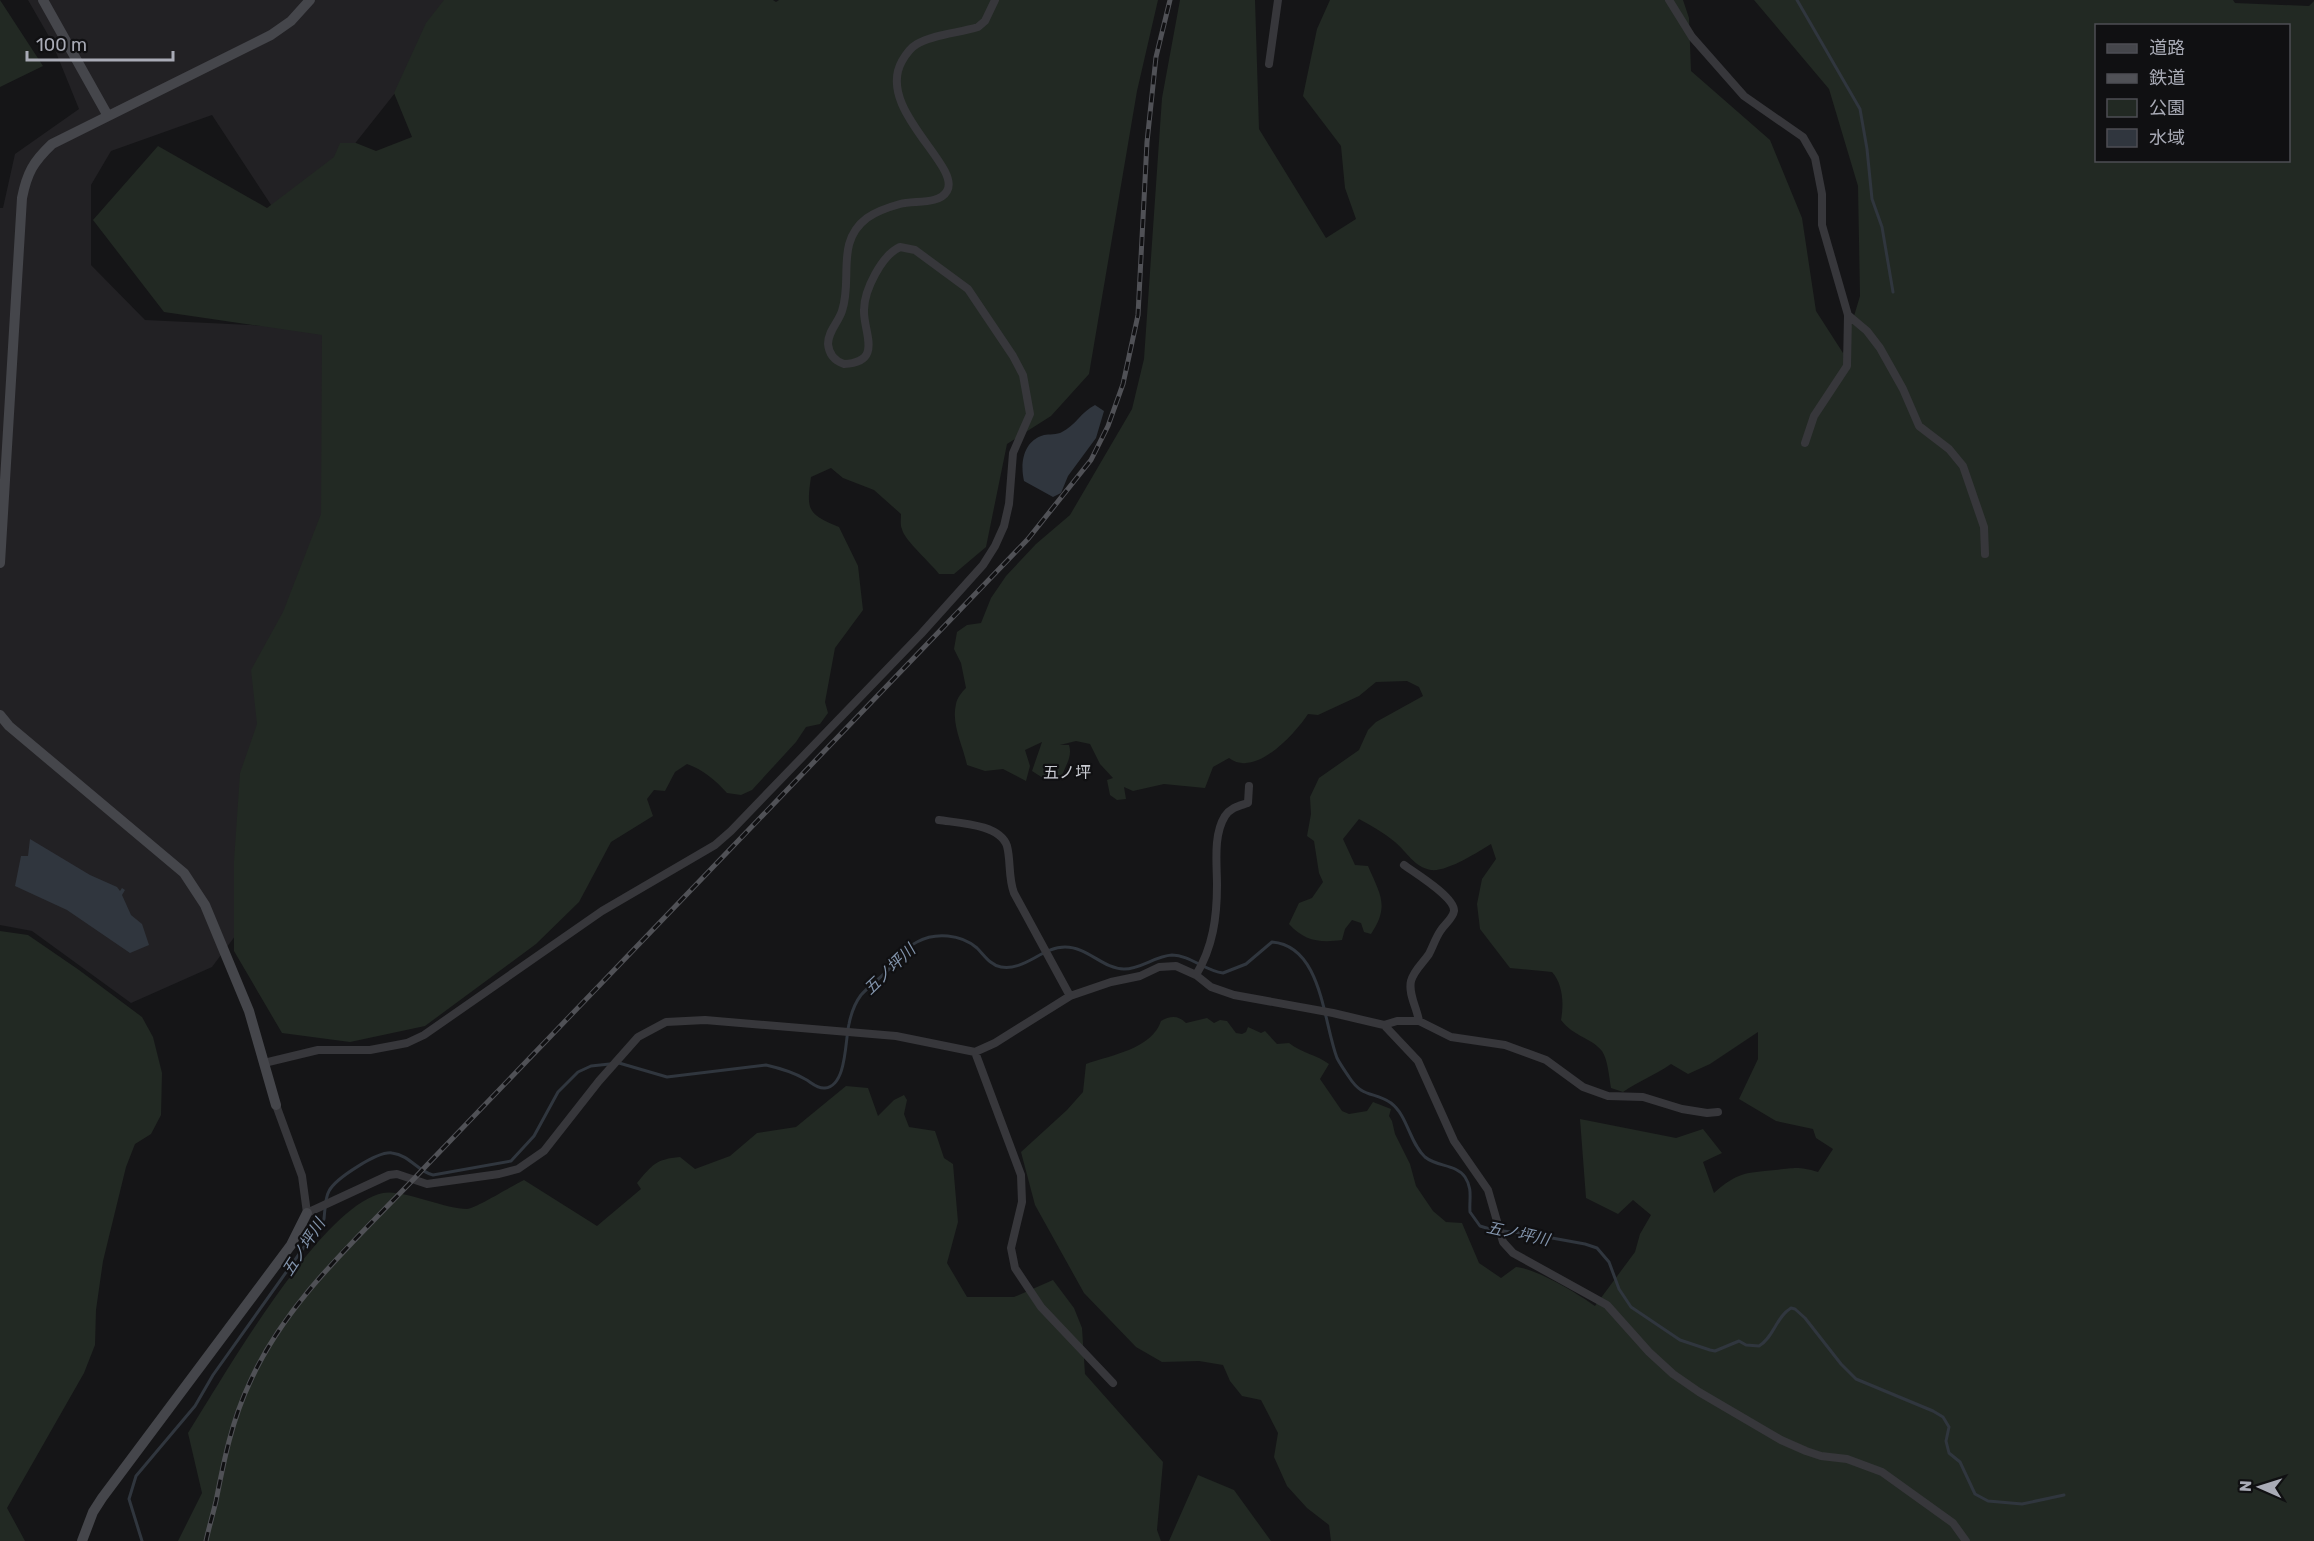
<svg xmlns="http://www.w3.org/2000/svg" width="2314" height="1541" font-family="Rubik,'Noto Sans JP',sans-serif">
	<style>
		.built { fill: #222124 }
		.green { fill: #222923; fill-rule: evenodd }
		.water { fill: #30363e }
		.lines { fill: none; stroke-linecap: round; stroke-linejoin: round }
		.stream { stroke: #30363e; stroke-width: 3 }
		.street { stroke: #37373b; stroke-width: 8 }
		.secondary { stroke: #45464b; stroke-width: 10 }
		.rail-casing { stroke: #505156; stroke-width: 5 }
		.rail { stroke: #101012; stroke-width: 3; stroke-dasharray: 9; stroke-linecap: butt }
		.labels { text-anchor: middle; stroke-width: 4.5; stroke-linejoin: round; paint-order: stroke }
		.neighbourhood-label { font-size: 16px; fill: #c9cbd2; stroke: #101012 }
		.water-label { font-size: 16px; font-style: italic; fill: #8395ad; stroke: #101012 }
	</style>
	<rect width="100%" height="100%" fill="#151517"/>
	<!-- built -->
	<path class="built" d="M28,0h422l-32,64 -69,87 -72,63 -65,-99 -101,36 -20,34v80l54,55 190,9 -4,182 -51,365 -68,91 -81,36 -99,-72 -32,-6v-717h3l12,-54 64,-45 -28,-69z"/>
	<!-- green -->
	<path class="green" d="M0,0l43,66 -43,21z
		M444,0h329l3,2 3,-2h379l-21,91 -48,283 -38,42 -44,28 -21,103 -32,27h-15c-8,-11 -35,-34 -37,-45 -2,-4 -1,-10 -1,-15l-27,-24 -31,-12 -12,-10 -20,9c-5,34 -3,37 28,50l19,39 5,44 -28,38 -10,54 3,11 -8,11 -14,3 -10,15 -44,48 -11,5 -14,-2c-12,-13 -23,-23 -40,-29l-12,8 -10,19 -11,-1 -7,9 6,17 -42,26 -32,60 -43,42 -111,82 -75,16 -68,-9 -48,-82v-90l6,-88 17,-49 -6,-54 32,-58 38,-98 1,-179 -158,-23 -71,-92 65,-74 109,62 67,-51 6,-14h16l20,8 36,-14 -18,-44 32,-70z
		M1180,0h75l4,129 67,109 30,-19 -11,-31 -4,-42 -38,-50 14,-67 13,-29h353l6,18 2,53 79,69 32,78 14,93 27,42 17,-57 -2,-110 -29,-97 -75,-89h479l2,3 74,3 5,-5v1540h-983l-2,-16 -22,-17 -20,-22 -13,-29 4,-24 -17,-33 -19,-4 -12,-15 -7,-16 -24,-4 -37,1 -26,-15 -52,-54 -49,-88 -14,-53 46,-42 16,-18 3,-28c25,-9 66,-15 75,-43 9,-5 17,-6 25,2l21,-5 7,5 6,-3 7,1 9,12 6,1 4,-2 2,-5 13,6 4,-2 12,13 12,-1c13,10 28,12 40,21l-9,15 22,32 7,3 18,-3 6,-9 18,7 -2,7 3,5 3,13 15,30 6,22 17,25 13,11 16,1 17,40 22,15 15,-11c21,2 61,26 79,39l40,-54 5,-18 11,-19 -18,-15 -15,14 -32,-16 -6,-79 96,19 27,-9 19,24 -19,9 11,31c24,-21 31,-20 61,-23 20,-2 23,-4 43,2l15,-23 -17,-11 -3,-9 -37,-8 -37,-22 19,-40v-27l-48,32 -22,10 -17,-10c-16,11 -32,17 -48,28l-12,-4c-2,-11 -3,-28 -9,-37 -10,-13 -28,-14 -41,-31 3,-16 2,-36 -9,-48l-42,-4 -30,-39 -3,-25 5,-25 14,-20 -5,-15c-13,8 -44,28 -60,26 -17,-3 -24,-18 -36,-28 -11,-9 -23,-16 -36,-23l-16,20 12,26 13,1c12,28 22,40 3,68l-7,-2 -3,-9 -9,-3 -7,9 -3,11c-22,3 -38,1 -53,-16l10,-21 13,-5 11,-16 -4,-9 -5,-32 -7,-5 4,-22 -1,-17 9,-19 40,-28 9,-20 8,-8 47,-26 -4,-9 -12,-6 -31,1 -17,14 -41,19 -10,-1c-14,21 -53,64 -79,44l-16,9 -8,21 -41,-4 -31,7 -9,-4 2,12 -9,1 -7,-5 -3,-15 6,-2 -13,-14 -10,-20 -14,-3 -16,4h9c4,13 -5,22 -8,34l-18,-1 -11,-7 10,-29 -17,8 5,16 -4,15 -23,-12 -18,2 -18,-6c-4,-20 -16,-40 -11,-61 1,-6 6,-12 10,-16l-5,-25 -7,-14 3,-17 10,-7 14,-2 10,-25 15,-22 30,-32 34,-29 62,-106 12,-50 18,-261zM2096,26h192v134h-192z
		M0,931l28,4 51,35 63,47 11,20 9,36 -1,42 -10,19 -16,10 -9,23 -23,94 -7,49 -1,35 -11,28 -77,135 18,33h-25z
		M846,1086l22,2 10,28 16,-16 10,-5 3,5 -3,14 5,13 26,4 9,27 9,6 5,58 -11,41 20,34h47l39,-17 21,28 8,20 3,46 78,88 -6,68 4,11h-983l24,-48 -14,-60c35,-55 133,-228 195,-240 19,-4 62,16 84,16 10,-1 46,-24 57,-29l73,46 44,-37 -4,-6c15,-18 19,-24 43,-26l15,12 35,-13 27,-23 39,-6z
		M1198,1475l36,15 37,51h-102z"/>
	<!-- water -->
	<path class="water" d="M1095,405l9,6 -8,27 -28,38 -7,17 -8,4 -29,-16c-4,-18 -1,-40 20,-46 5,-1 13,0 18,-3 13,-6 20,-21 33,-27z
		M30,839l60,36 27,12 3,4 2,-3 3,2 -3,5 9,20 11,9 7,21 -19,8 -63,-43 -52,-24 6,-30h7z"/>
	<g class="lines">
		<!-- stream -->
		<path class="stream" d="M1797,0l63,109 7,40 5,50 10,28 11,65
			M142,1541l-13,-42 7,-23 59,-70 18,-31 111,-156c1,-9 1,-21 5,-28 7,-13 49,-40 63,-38 18,2 26,19 41,22l78,-14 23,-25 24,-44 20,-20 13,-6 28,-3 48,14 99,-12c13,3 27,7 39,14 6,3 12,10 20,9 22,-2 20,-48 24,-64 2,-10 6,-21 12,-29 9,-10 21,-18 30,-28 8,-9 15,-20 26,-25 18,-10 44,-8 60,6 7,7 13,17 24,19 24,4 41,-20 64,-20 23,0 38,22 59,22 17,0 31,-13 48,-14 18,0 33,16 51,18l23,-9 26,-22c50,4 51,79 65,116 3,6 8,13 12,19 14,22 25,14 42,26 17,13 18,39 34,54 12,10 31,7 40,20 8,12 4,22 5,35l10,14 13,4 37,4 55,10 12,4 12,14 10,27 12,18 49,33 30,10 5,1 24,-10 7,4 13,1c15,-9 17,-29 32,-38l4,1 10,9 36,46 15,15 77,32 10,6 6,10 -3,14 3,12 11,9 15,32 13,7 34,3 42,-9"/>
		<!-- street -->
		<path class="street" d="M1669,0l23,37 52,59 59,41 12,21 7,36v31l26,90 -1,51 -33,50 -9,27
			M1269,64l9,-64
			M1848,315l19,16 13,17 23,41 16,37 30,23 14,17 21,61 1,27
			M939,820c19,3 61,4 68,26 4,15 1,31 7,47l56,103
			M1404,865c11,8 51,32 50,46 -1,7 -9,13 -13,19 -5,7 -8,16 -12,24 -6,9 -15,16 -18,27 -3,13 6,27 8,40
			M1196,975c17,-28 21,-58 21,-90 0,-21 -4,-50 8,-69 6,-9 14,-10 23,-13l1,-17
			M1384,1025l13,-4h22l32,16 54,8 22,8 19,7 37,27 25,9 35,1 39,12 25,4 11,-1
			M975,1052l46,123 1,27 -11,46 4,20 26,39 72,76
			M264,1063l54,-13h52l37,-7 17,-8 178,-124 113,-66 16,-14 190,-197 62,-69 12,-19 9,-20 5,-22 4,-51 17,-39 -7,-39 -10,-19 -45,-67 -53,-39 -15,-3c-18,8 -36,43 -36,63 -1,22 20,52 -20,54 -9,-3 -15,-9 -16,-20 0,-13 10,-21 14,-33 11,-32 -7,-69 25,-93 10,-7 22,-11 33,-14 14,-4 39,1 47,-13 15,-25 -72,-82 -45,-130 4,-7 8,-13 15,-17 17,-10 42,-11 61,-17l7,-6 10,-21
			M276,1105l26,71 5,37 82,-38 8,-1 30,10 72,-10 19,-5 26,-18 55,-70 39,-44 28,-15 39,-2 191,16 79,16 20,-9 75,-47 41,-14 29,-6 19,-9 17,-1 20,9 15,12 23,8 99,18 51,12 34,36 36,80 34,49 15,52 10,11 94,52 42,47 24,22 26,18 82,48 25,11 15,5 26,3 35,13 71,51 13,18"/>
		<!-- secondary -->
		<path class="secondary" d="M43,0l65,116
			M0,563l22,-365c5,-25 11,-36 30,-54l219,-109 20,-14 19,-21
			M0,715l9,11 175,147 21,32 44,106 27,94
			M82,1541l11,-29 9,-14 189,-253 16,-32"/>
		<defs>
			<path id="rail" d="M206,1541c3,-14 7,-27 10,-40 8,-41 16,-81 34,-119 38,-85 114,-149 176,-216l602,-627 63,-79 17,-34 15,-42 15,-69 9,-173 9,-85 14,-57"/>
		</defs>
		<!-- rail casing -->
		<use href="#rail" class="rail-casing"/>
		<!-- rail -->
		<use href="#rail" class="rail"/>
	</g>
	<g class="labels">
		<!-- neighbourhood labels -->
		<g class="neighbourhood-label">
			<text x="1067" y="778">五ノ坪</text>
		</g>
		<!-- water labels -->
		<g class="water-label">
			<text transform="translate(889 969) rotate(-44)" y="6">五ノ坪川</text>
			<text transform="translate(1518 1233) rotate(12)" y="6">五ノ坪川</text>
			<text transform="translate(303 1247) rotate(-57)" y="6">五ノ坪川</text>
		</g>
	</g>
	<!-- legend -->
	<rect x="2095" y="24" width="195" height="138" fill="#101012" stroke="#4d4e54" stroke-width="1.5"/>
	<rect x="2107" y="44" width="30" height="9" fill="#45464b" stroke="#4d4e54" stroke-width="1.5"/>
	<text x="2149" y="54" font-size="18" fill="#a9abb6">道路</text>
	<rect x="2107" y="74" width="30" height="9" fill="#505156" stroke="#4d4e54" stroke-width="1.5"/>
	<text x="2149" y="84" font-size="18" fill="#a9abb6">鉄道</text>
	<rect x="2107" y="99" width="30" height="18" fill="#222923" stroke="#4d4e54" stroke-width="1.5"/>
	<text x="2149" y="114" font-size="18" fill="#a9abb6">公園</text>
	<rect x="2107" y="129" width="30" height="18" fill="#30363e" stroke="#4d4e54" stroke-width="1.5"/>
	<text x="2149" y="144" font-size="18" fill="#a9abb6">水域</text>
	<!-- north arrow -->
	<g transform="translate(2260 1487) rotate(273)" stroke="#101012" stroke-width="4.5" paint-order="stroke">
	<path d="M0-4.5L10 22L0 15L-10 22Z" fill="#a9abb6"/>
	<text y="-9" font-size="16" font-weight="bold" text-anchor="middle" fill="#a9abb6">N</text>
	</g>
	<!-- scale -->
	<path d="M27 51v9h146v-9" fill="none" stroke="#a9abb6" stroke-width="3"/>
	<text x="36" y="51" font-size="18" fill="#a9abb6" stroke="#101012" stroke-width="4.5" paint-order="stroke">100 m</text>
</svg>
